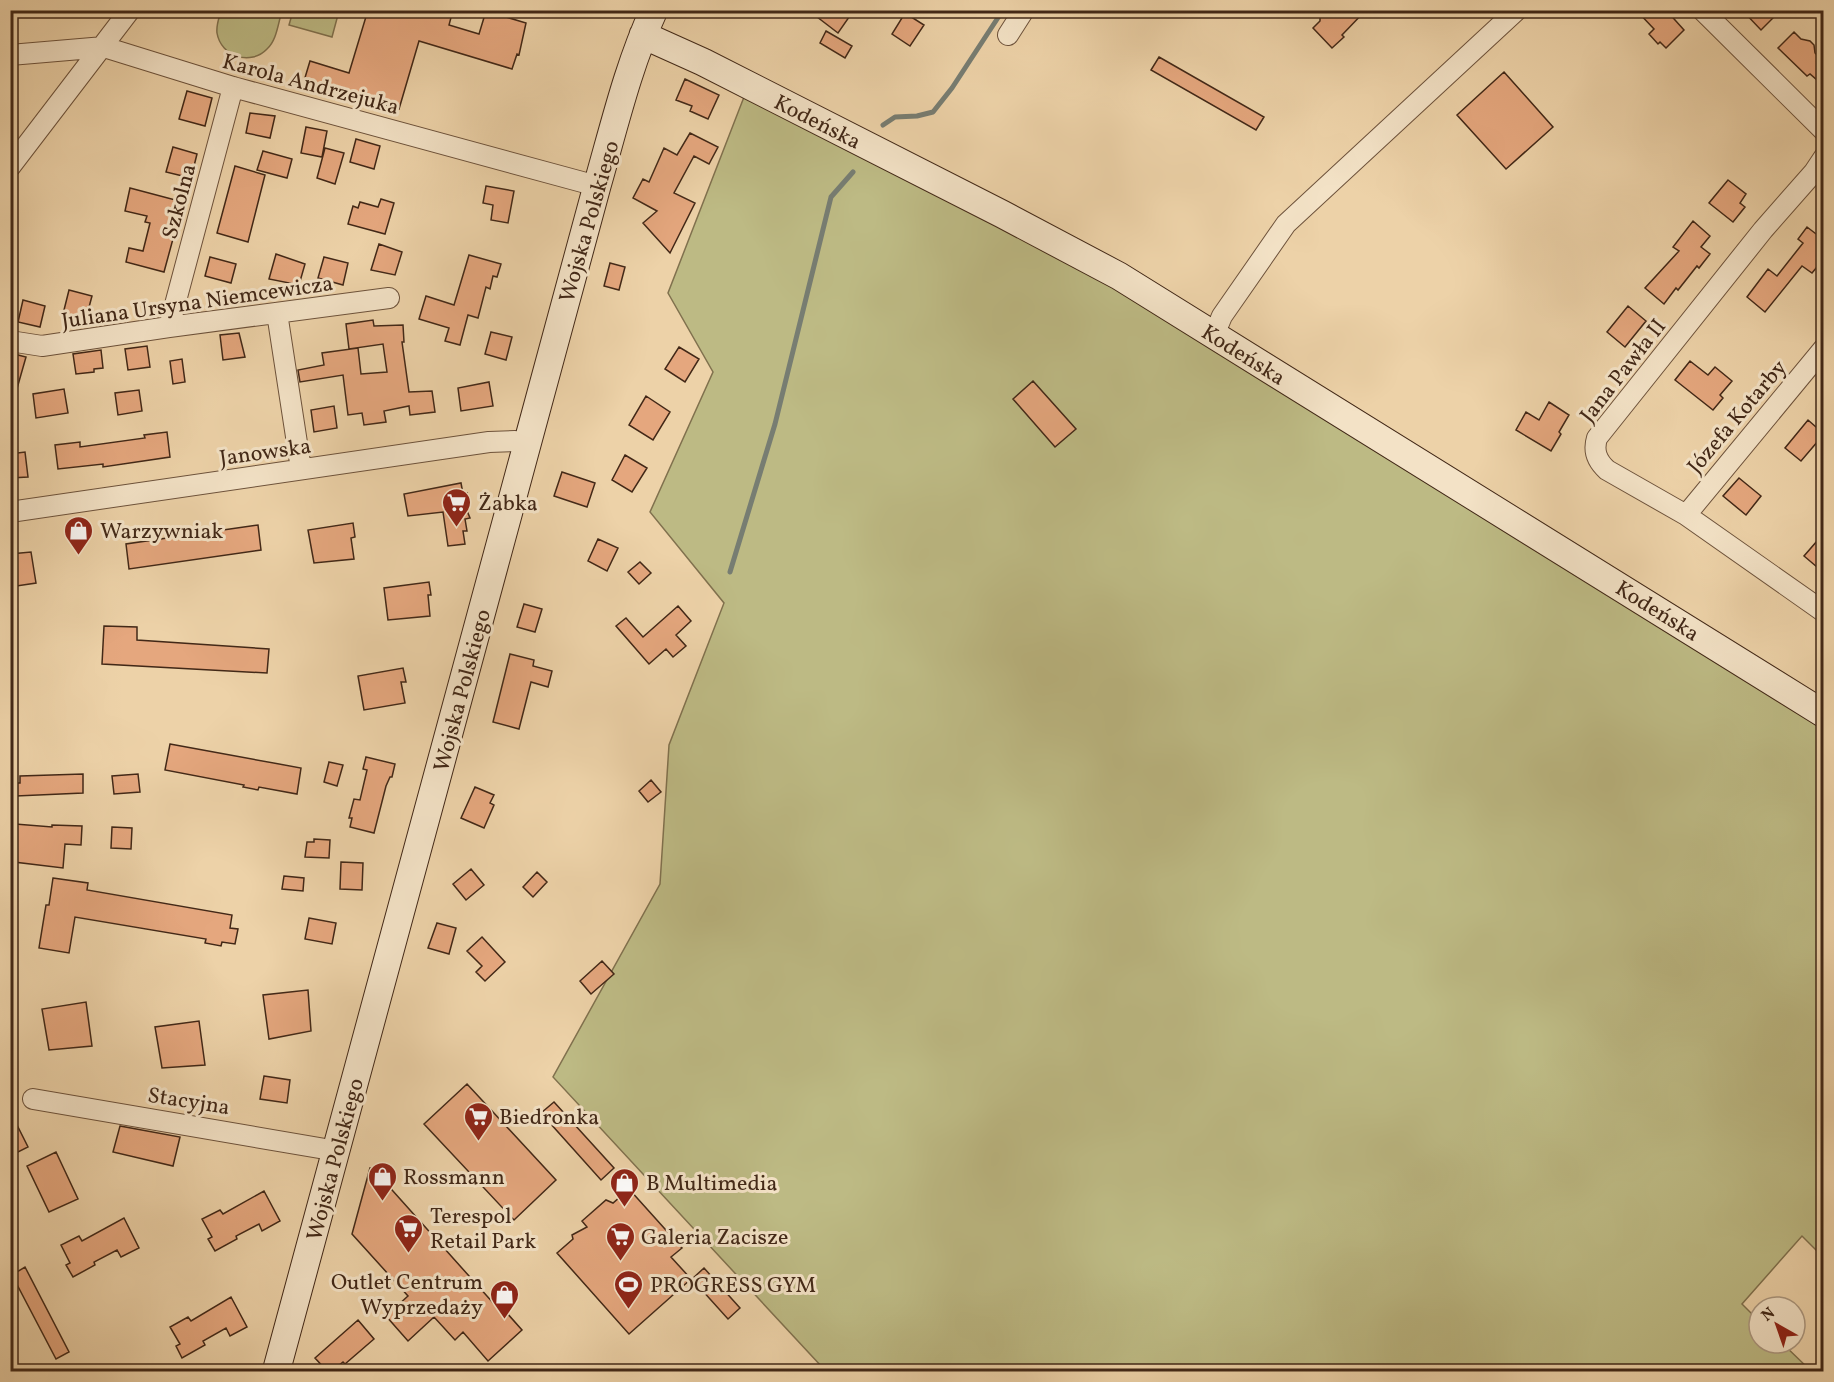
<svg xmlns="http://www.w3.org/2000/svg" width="1834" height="1382" font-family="Vollkorn,serif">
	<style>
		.green { fill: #bdba84; stroke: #80714e; stroke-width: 1.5 }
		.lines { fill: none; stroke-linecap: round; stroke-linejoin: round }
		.stream { stroke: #777d72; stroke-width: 5 }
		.building { fill: #e5a77e; stroke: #422817; stroke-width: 1.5 }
		.street-casing { stroke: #6d523b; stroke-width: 22 }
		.secondary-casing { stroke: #422817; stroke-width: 29 }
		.street { stroke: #f3e2c6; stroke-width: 20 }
		.secondary { stroke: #f3e2c6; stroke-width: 27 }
		.rail { stroke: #422817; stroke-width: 4.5; stroke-dasharray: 10 10; stroke-linecap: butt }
		.labels { text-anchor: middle; stroke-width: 6; stroke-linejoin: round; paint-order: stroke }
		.street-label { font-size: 22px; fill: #422817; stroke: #f3e2c6 }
		.poi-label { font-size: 22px; fill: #422817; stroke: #f3e2c6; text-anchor: start }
	</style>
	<rect width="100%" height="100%" fill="#edd2a8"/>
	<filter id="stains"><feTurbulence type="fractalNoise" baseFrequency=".00333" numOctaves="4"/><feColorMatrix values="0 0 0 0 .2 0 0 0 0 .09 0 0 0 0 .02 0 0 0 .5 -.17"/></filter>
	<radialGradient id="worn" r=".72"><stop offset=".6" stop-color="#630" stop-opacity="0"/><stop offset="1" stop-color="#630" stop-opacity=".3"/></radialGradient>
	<!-- green -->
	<path class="green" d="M221,11v-1l61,1c-4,12 -5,29 -15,38 -16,17 -46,8 -50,-16 -1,-8 2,-15 4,-22z
		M293,11h46l-7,26 -43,-12z
		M744,97l357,182 464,287 258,163v528l-21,-21 -60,68 17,17v22h23l29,28h-993l4,-4 -269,-290 107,-193 9,-139 55,-142 -74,-91 63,-140 -45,-79z"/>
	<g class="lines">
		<!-- stream -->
		<path class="stream" d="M883,125l12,-8 22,-1 16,-4 19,-24 51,-78
			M730,572l45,-148 56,-227 22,-25"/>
	</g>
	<!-- building -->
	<path class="building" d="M368,10h85l-4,15 30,9 7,-23 40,12 -7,32 -2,-1 -5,15 -93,-28 -20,68 -95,-28 6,-20 39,12z
		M808,10h46l-16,23z
		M1333,10h33l-24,25 2,2 -12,11 -19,-20 7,-7v-4l5,-5z
		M1636,10h30l18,20 -18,18 -6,-6 -2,2 -9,-10 5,-5z
		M1742,10h39l-20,20z
		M905,13l19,12 -14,21 -18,-12z
		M826,31l26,15 -7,12 -25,-15z
		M1794,32l7,7 9,2 4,4 1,8 9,9v24l-14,-12 -3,2 -29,-28z
		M1159,57l105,60 -8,13 -105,-60z
		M1504,72l49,55 -47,42 -49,-54z
		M685,79l34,16 -11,24 -18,-8 2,-5 -16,-6z
		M187,91l25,7 -7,28 -26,-7z
		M250,113l25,3 -5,22 -24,-5z
		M306,127l21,4 -5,26 -21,-4z
		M690,133l28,14 -9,17 -15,-8 -20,37 21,10 -25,50 -27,-30 14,-12 -24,-13 10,-19 6,3 15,-34 13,7z
		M356,139l24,7 -6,23 -24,-7z
		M173,147l24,7 -6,24 -25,-6z
		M325,148l19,5 -9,31 -18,-6z
		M263,151l29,8 -5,19 -30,-8z
		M235,166l30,9 -17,67 -31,-9z
		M1728,180l18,14 -6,9 5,4 -12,15 -24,-19z
		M486,186l28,5 -6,32 -17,-3 2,-15 -10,-2z
		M130,188l53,14 -19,70 -38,-10 3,-14 14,3 7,-28 -5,-1 2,-6 -22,-5z
		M381,199l13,4 -9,31 -37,-10 5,-18 5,2 2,-6 18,5z
		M1693,221l17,15 -9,11 9,7 -11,14 -2,-2 -19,24 -2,-2 -12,16 -19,-16 34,-37 -6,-4z
		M1807,227l17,13v26l-7,1 -5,6 -10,-7 -37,46 -18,-15 21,-28 9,7 26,-33 -5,-4z
		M379,244l23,8 -7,23 -24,-5z
		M276,254l29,10 -6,21 -30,-6z
		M469,255l32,9 -4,13 -4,-1 -3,13 -4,-2 -8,31 -10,-3 -8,30 -15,-4 4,-13 -30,-9 7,-23 28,9z
		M210,257l26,7 -5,19 -26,-7z
		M324,257l24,6 -5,22 -25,-7z
		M610,263l15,4 -6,23 -15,-4z
		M69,290l23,6 -7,26 -22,-8z
		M23,300l22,6 -5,21 -22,-5z
		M1628,306l18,15 -21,26 -18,-15z
		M373,320l1,6 29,-1 1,17h-2l7,50 23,-1 3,21 -25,3 -1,-9 -25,5 2,11 -22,3 -2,-12 -14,2 -5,-40 -43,7 -2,-12 26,-5 -2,-12 36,-5 3,26 26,-2 -4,-28 -34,5 -3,-25z
		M491,332l21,5 -6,23 -21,-6z
		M239,333l6,24 -22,3 -3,-25z
		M147,346l3,21 -22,3 -3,-21z
		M679,347l20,12 -14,23 -20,-13z
		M101,350l2,18 -9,1v3l-18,2 -3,-20z
		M10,353l16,4 -12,42 -4,-1z
		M182,359l3,23 -12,2 -3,-23z
		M1690,361l18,14 7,-8 17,14 -12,14 3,3 -10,12 -38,-30z
		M1033,381l43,48 -21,18 -42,-48z
		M489,382l4,24 -32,5 -3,-23z
		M64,389l4,24 -32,5 -3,-24z
		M139,390l3,21 -24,4 -3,-22z
		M646,396l24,16 -17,28 -24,-15z
		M1549,402l20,13 -10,17 2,2 -10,17 -35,-21 10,-18 13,8z
		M334,406l3,22 -23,4 -3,-22z
		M1808,420l16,14 -23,27 -16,-13z
		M167,432l3,25 -67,10v-3l-45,5 -3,-24 25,-3v5l65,-9 -1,-3z
		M25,452l3,25 -18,1v-24z
		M625,455l22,13 -15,24 -20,-12z
		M562,472l33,11 -8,24 -33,-11z
		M1739,478l22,18 -15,19 -23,-19z
		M461,483l2,11 4,-1 -2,13 5,12 -5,1 2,12h-4l2,13 -17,2 -5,-34 -35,4 -4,-22z
		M353,523l2,14 -4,1 3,21 -40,4 -6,-33z
		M258,525l3,25 -132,19 -3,-25z
		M1824,533v40l-20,-17z
		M598,539l20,9 -11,23 -19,-10z
		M31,552l5,31 -26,4v-33z
		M640,562l11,11 -12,11 -11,-12z
		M429,582l2,13h-3l2,21 -42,4 -4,-32z
		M524,604l18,5 -7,23 -18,-5z
		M678,606l13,15 -15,14 10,11 -13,11 -7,-8 -17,15 -33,-38 10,-8 17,19z
		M104,626l33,1v13l132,9 -2,24 -165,-9z
		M510,654l24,6 -1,6 19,5 -4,16 -17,-5 -12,47 -26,-7z
		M403,668l3,14h-5l4,21 -41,7 -6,-34z
		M170,744l131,24 -4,26 -38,-7 -1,3 -15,-3 1,-2 -79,-15z
		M366,757l29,7 -3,13h-2l-4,9 -12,47 -24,-6 2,-9h-3l5,-19 6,1 7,-30 -4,-1z
		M329,762l14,3 -6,21 -13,-4z
		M83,774v19l-67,3 -1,-13h5v-7z
		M138,774l2,18 -26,2 -2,-18z
		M651,780l10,12 -13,10 -9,-11z
		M475,787l19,8 -4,8 4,2 -10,23 -23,-10z
		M15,824l37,3v-2l30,1 -1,19 -16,-1 -2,24 -49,-6z
		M112,827l20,1 -1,21 -20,-1z
		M314,839l16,1 -1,18 -24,-1 2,-15h7z
		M341,862l22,1 -1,27 -22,-1z
		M471,869l13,16 -18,15 -13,-16z
		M537,872l10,10 -14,15 -10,-10z
		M284,876l20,2 -1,13 -21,-2z
		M53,878l35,5 -1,7 145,25 -2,13 8,1 -3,15 -13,-2 -1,4 -16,-3 1,-4 -131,-22 -6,36 -30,-5 7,-43h3z
		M309,918l27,5 -4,21 -27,-5z
		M437,923l19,5 -7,26 -21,-6z
		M482,937l23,25 -20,19 -9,-9 6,-6 -15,-15z
		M602,961l12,13 -23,20 -11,-13z
		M308,990l3,41 -42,8 -6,-44z
		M86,1002l6,44 -43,4 -7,-41z
		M199,1021l6,44 -43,3 -7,-41z
		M264,1076l26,4 -3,23 -27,-4z
		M467,1084l89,96 -42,40 -90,-96z
		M554,1102l60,66 -13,12 -60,-67z
		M10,1111l18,36 -18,9z
		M120,1126l60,11 -7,29 -60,-14z
		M56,1152l22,47 -29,13 -22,-46z
		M370,1168l16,4 -2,9 111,124 3,-2 24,27 -34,31 -25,-29 -8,8 -21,-23 -26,24 -22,-25 22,-20 -56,-62z
		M629,1189l53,59 -11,9 20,22 -62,55 -72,-81 16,-14 -1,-4 15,-8 -5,-6 24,-21 7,3z
		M264,1191l16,30 -18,10 -3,-7 -23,12 1,3 -22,12 -7,-12 4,-2 -10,-18 18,-9 3,4z
		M124,1218l15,30 -18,9 -4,-7 -23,12 1,3 -22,12 -7,-12 4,-2 -9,-18 18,-9 3,5z
		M25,1267l44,85 -13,7 -44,-84z
		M704,1268l36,40 -12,11 -36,-40z
		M231,1297l16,30 -17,9 -4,-8 -23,13 2,4 -23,13 -6,-12 4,-2 -10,-17 18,-10 3,4z
		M358,1320l16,19 -29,25 -2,-2 -11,9h-5l-12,-13z"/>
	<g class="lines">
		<defs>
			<path id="street" d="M1702,10l122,121
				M1008,35l16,-25
				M10,55l94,-8 129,40 364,99
				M1824,157l-10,15 -51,58 -166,208c-4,13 0,23 10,32l79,45 138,97
				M10,167l120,-157
				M277,313l24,156
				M169,327l64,-240
				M1214,335l8,-19 64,-92 231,-214
				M10,341l32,5 127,-19 220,-29
				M10,512l479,-70 26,-1 12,2
				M1686,515l138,-167
				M33,1099l304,52"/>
			<path id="secondary" d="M643,35l60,27 299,152 117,62 705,438
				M276,1372l321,-1186c17,-59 31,-120 57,-176"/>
		</defs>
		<!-- street casing -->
		<use href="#street" class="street-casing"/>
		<!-- secondary casing -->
		<use href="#secondary" class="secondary-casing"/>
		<!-- street -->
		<use href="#street" class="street"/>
		<!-- secondary -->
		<use href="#secondary" class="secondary"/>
		<!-- rail -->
		<path class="rail" d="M10,1371l1,1"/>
	</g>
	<!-- icons -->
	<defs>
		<symbol id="supermarket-pin" viewBox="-11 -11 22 30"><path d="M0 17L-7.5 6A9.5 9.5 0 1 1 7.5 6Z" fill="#8f2418" stroke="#f3e2c6"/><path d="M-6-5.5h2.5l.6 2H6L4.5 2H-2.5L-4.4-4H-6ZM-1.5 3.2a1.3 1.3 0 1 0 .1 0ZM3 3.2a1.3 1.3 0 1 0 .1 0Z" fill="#fff"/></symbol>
		<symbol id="shop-pin" viewBox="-11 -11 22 30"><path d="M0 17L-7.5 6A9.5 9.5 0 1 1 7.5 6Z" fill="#8f2418" stroke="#f3e2c6"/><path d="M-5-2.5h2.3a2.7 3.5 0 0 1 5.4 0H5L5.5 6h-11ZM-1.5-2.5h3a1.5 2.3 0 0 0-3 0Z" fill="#fff"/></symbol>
		<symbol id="stadium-pin" viewBox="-11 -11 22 30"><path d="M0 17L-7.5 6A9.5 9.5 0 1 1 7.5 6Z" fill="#8f2418" stroke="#f3e2c6"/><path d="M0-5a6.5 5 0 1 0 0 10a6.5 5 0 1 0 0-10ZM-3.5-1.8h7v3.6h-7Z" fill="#fff"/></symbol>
	</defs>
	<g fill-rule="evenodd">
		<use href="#supermarket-pin" x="440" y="486" width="33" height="45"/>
		<use href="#shop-pin" x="62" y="514" width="33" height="45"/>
		<use href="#supermarket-pin" x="462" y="1100" width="33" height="45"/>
		<use href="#shop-pin" x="366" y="1160" width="33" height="45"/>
		<use href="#shop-pin" x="608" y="1166" width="33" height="45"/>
		<use href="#supermarket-pin" x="392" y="1212" width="33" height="45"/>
		<use href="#supermarket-pin" x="604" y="1220" width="33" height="45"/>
		<use href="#stadium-pin" x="612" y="1268" width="33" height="45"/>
		<use href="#shop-pin" x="488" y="1278" width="33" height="45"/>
	</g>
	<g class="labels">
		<!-- street labels -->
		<g class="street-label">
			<text transform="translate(311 83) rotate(15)" y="8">Karola Andrzejuka</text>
			<text transform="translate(818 121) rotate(27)" y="8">Kodeńska</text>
			<text transform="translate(178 201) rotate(-75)" y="8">Szkolna</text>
			<text transform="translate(588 221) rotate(-74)" y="8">Wojska Polskiego</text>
			<text transform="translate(197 301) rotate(-8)" y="8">Juliana Ursyna Niemcewicza</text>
			<text transform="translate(1244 354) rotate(32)" y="8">Kodeńska</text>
			<text transform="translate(1622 370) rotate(-52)" y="8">Jana Pawła II</text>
			<text transform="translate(1736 416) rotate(-50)" y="8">Józefa Kotarby</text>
			<text transform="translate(265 451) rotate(-8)" y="8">Janowska</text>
			<text transform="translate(1658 610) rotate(32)" y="8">Kodeńska</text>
			<text transform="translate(461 690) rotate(-75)" y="8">Wojska Polskiego</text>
			<text transform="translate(189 1100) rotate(9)" y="8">Stacyjna</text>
			<text transform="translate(334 1159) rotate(-75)" y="8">Wojska Polskiego</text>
		</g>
		<!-- poi labels -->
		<g class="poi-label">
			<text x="478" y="510">Żabka</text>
			<text x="100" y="538">Warzywniak</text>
			<text x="499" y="1124">Biedronka</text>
			<text x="403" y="1184">Rossmann</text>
			<text x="646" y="1190">B Multimedia</text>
			<text x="430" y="1223">Terespol<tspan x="430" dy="25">Retail Park</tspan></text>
			<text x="641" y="1244">Galeria Zacisze</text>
			<text x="483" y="1289" text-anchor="end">Outlet Centrum<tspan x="483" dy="25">Wyprzedaży</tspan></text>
			<text x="650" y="1292">PROGRESS GYM</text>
		</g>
	</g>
	<!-- margin -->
	<rect width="1834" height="1382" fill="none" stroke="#edd2a8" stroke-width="36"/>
	<rect x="12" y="12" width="1810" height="1358" fill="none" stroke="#422817" stroke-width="3"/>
	<rect x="18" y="18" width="1798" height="1346" fill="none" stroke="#422817" stroke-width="1.5"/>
	<!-- north arrow -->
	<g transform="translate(1777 1325) rotate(320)"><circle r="28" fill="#f3e2c6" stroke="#ac9880" stroke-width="1.5"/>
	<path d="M0-4.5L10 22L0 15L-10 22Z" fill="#8f2418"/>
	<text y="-9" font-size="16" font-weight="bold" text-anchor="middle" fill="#422817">N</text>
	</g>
	<rect width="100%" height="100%" filter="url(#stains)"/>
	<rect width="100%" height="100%" fill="url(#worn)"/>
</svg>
